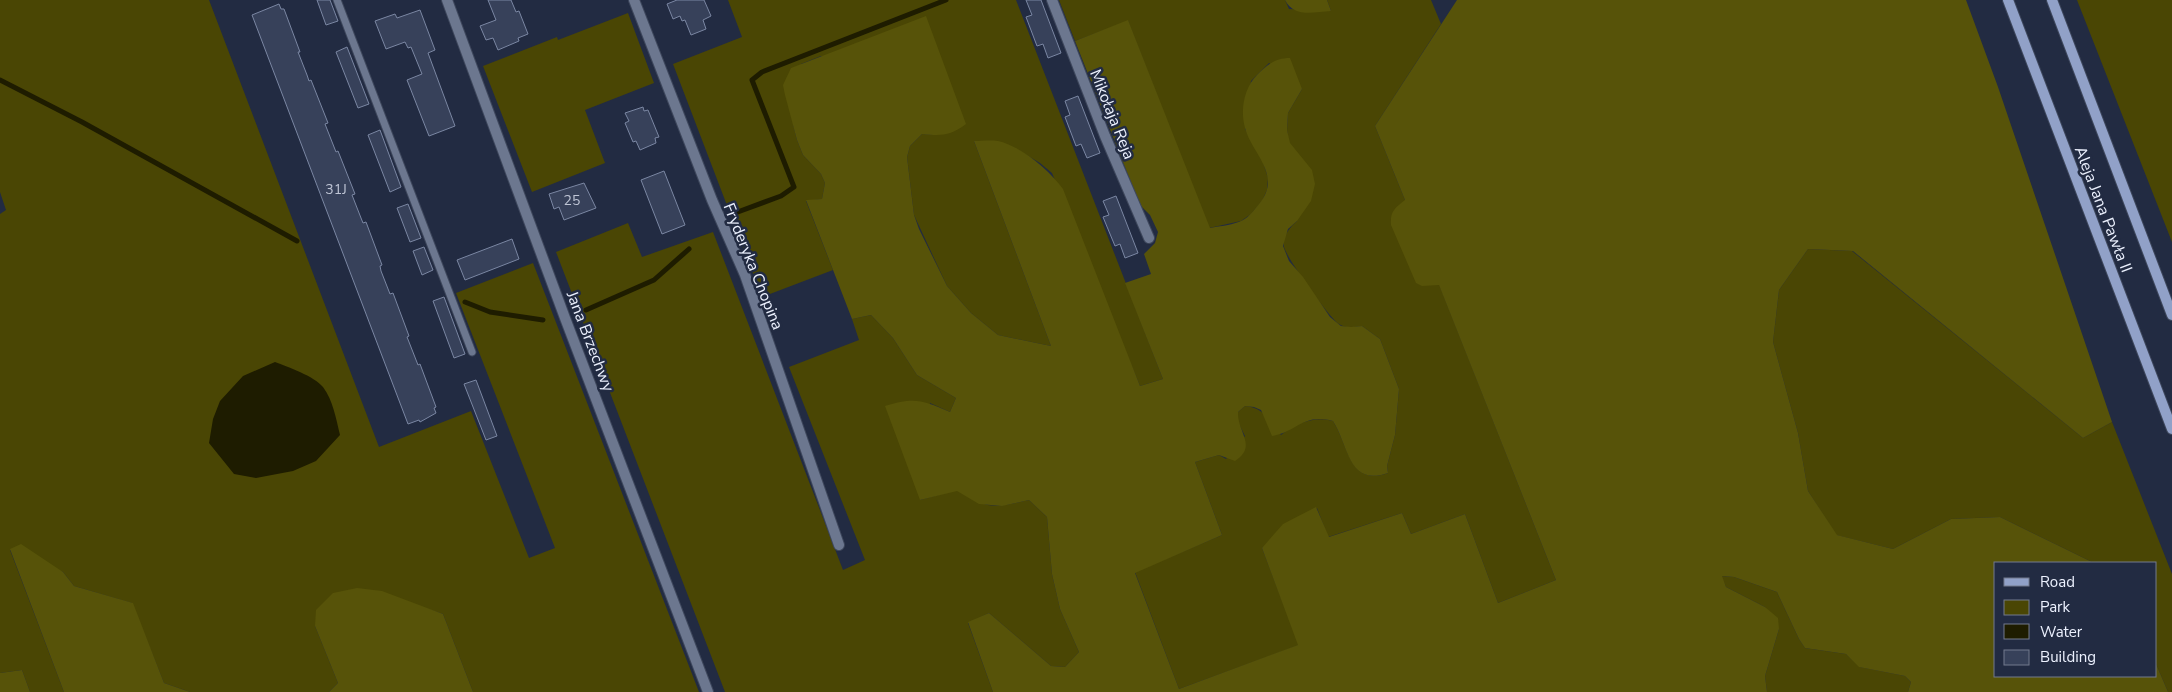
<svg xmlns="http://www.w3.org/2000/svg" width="2172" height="692" font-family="'Nunito Sans',sans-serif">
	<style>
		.green { fill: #4a4604 }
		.forest { fill: #575309 }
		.water { fill: #1e1c00 }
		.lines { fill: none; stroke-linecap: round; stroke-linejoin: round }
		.stream { stroke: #1e1c00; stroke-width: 5 }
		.building { fill: #37415a; stroke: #7b87a3 }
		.lane-casing { stroke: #3e475c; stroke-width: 9 }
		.street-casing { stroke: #3e475c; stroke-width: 12 }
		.secondary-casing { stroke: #3e475c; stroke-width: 12 }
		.lane { stroke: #6c778f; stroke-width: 7 }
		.street { stroke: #6c778f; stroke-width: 10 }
		.secondary { stroke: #91a1c8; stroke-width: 10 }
		.labels { text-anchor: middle; stroke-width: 5; stroke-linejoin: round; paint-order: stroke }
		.number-label { font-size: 14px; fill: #bfc5d5 }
		.street-label { font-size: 16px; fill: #ecf1fe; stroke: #222b42 }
	</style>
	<rect width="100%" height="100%" fill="#222b42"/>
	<!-- green -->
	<path class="green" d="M0,0h209l170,447 92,-36 58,147 26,-10 -99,-255 77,-30 166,429h-226l-30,-78 -30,-10 -98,22 23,57 -9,9h-139l-26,-9 -32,-80 -58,-17 -11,-14 -53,-22 54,142h-34l-8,-22 -22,3v-459l6,-4 -6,-18z
		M728,0h288l147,379 -23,7 -88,-213 -12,-10 -27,-16 -39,-6 77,205 -53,-11 -27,-22 -24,-27 -33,-71 -7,-58 3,-11 12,-12 15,1 -116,-79 -20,8 -8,60 4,16 6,15 18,19 4,9 -3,16 -16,2 27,69 -71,27 -89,-233 69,-27z
		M1059,0h226l4,9 42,2 -4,-11h104l10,24 -66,102 30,74 28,85 6,-1 117,296 -58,23 -33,-89 -54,20 -9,-21 -74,24 -11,-29 -55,40 37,97 -120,44 -44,-117 87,-37 -27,-73 24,-7 7,4 19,-23 -7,-14v-10l7,-6c18,1 25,15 36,29 16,-12 33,-19 52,-14 16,25 16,66 55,52l-1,-7 8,-31 4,-46 -19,-50 -18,-13c-8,1 -16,3 -23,-2 -9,-5 -53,-67 -55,-77 -2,-10 6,-20 13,-26l-10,-91 1,-17 14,-24 -33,-26 -18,18 -6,48 18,33 5,16 -1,12 -5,11 -11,13 -10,7 -32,7 -81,-207 -53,20z
		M2077,0h95v242z
		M628,13l26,70 -69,27 20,53 -73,29 -49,-126 74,-29 1,3z
		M628,223l14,34 71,-25 130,338 22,-10 -76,-193 70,-27 -7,-21 19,-4 22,23 24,37 39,23 -6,14 -20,-9 -10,97 37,-10c31,20 38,18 72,10l18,17 5,57 8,35 19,43 -14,15 -14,-1 -62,-53 -21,10 25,69h-268l-169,-440z
		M1808,249l44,2 231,187 29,-16 60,152v118h-4l-12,-28v-101h-62l-94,-46 -49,2 -58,30 -57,-14 -28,-44 -10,-58 -25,-91 6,-52z
		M1721,576l13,1 43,15 22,47 6,9 41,6 14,13 45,9 6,6 -3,10h-141l-2,-16 14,-47 -14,-22 -39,-20z"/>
	<!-- forest -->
	<path class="forest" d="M1285,0h42l4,11c-17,1 -37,7 -46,-11z
		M1457,0h509l32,87 114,335 -29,16 -230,-187 -45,-2 -29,41 -6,52 25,91 10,58 29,44 56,14 58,-30 49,-2 94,46h-98v113h160v-12l12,28h-260l3,-10 -6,-6 -46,-9 -13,-13 -41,-6 -6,-9 -22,-47 -43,-15 -12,-1 4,11 39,20 13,11 1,11 -14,47 2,16h-774l-25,-70 21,-9 62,53 14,1 14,-15 -19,-43 -8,-35 -5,-57 -18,-17 -27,6 -23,-2 -22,-13 -37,9 -35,-94c29,-9 38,-6 65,6l6,-14 -39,-23 -24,-37 -22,-23 -19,4 -46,-119 16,-1 3,-16 -4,-9 -18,-19 -6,-15 -12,-45 -2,-10 8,-17 135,-52 40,108c-16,12 -25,12 -44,10l-12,12 -3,11 7,58 5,14 28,57 24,27 27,22 53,11 -77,-205c7,0 16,-1 24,0 23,5 51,29 65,48l77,197 23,-7 -38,-96 26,-9 -7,-20 11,-11 3,-11 -8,-17 -10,-10 -65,-164 53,-21 82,208c10,-2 24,-3 33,-8 7,-4 11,-10 16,-16 24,-29 -7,-50 -14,-76 -5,-18 -1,-40 12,-53 10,-10 18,-17 33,-17l12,31 -14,24 -1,17 3,13 22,27 3,14 -4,17 -14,20 -9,8 -5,17 6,15 14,16 27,40 11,9 10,1 11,-1 18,13 19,50 -4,46 -8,31 1,7c-40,14 -39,-27 -55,-52 -30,-8 -36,11 -61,15l-11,-26 -7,-3 -9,-1 -7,6c-1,20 20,34 -3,49l-16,-6 -24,7 27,73 -87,38 44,116 119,-44 -36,-97 21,-24 33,-17 13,30 73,-24 9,21 54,-20 33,89 58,-23 -117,-295 -17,1 -6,-3 -25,-58c-1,-14 4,-17 14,-25l-30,-74z
		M21,544l42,28 11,14 59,17 31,80 26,9h-126l-54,-143z
		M357,588l25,3 61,23 30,78h-144l9,-9 -23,-57 1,-16 17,-17z
		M22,670l8,22h-30v-19z"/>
	<!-- water -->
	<path class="water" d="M275,362c13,5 39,14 48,25 10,13 13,32 17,48l-24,26 -23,10 -37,7 -22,-4 -25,-31 4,-24 7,-18 23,-25z"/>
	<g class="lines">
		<!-- stream -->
		<path class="stream" d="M0,80l82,42 215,119
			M735,213l46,-17 13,-9 -42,-107 10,-8 184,-72
			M465,302l25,10 53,8
			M586,310l68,-30 35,-31"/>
	</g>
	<!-- building -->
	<path class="building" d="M317,0h13l8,21 -12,4z
		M488,0h23l5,12 3,-1 9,23 -10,4 1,3 -21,9 -5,-12 -7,2 -6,-14 16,-6z
		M677,0h27l7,16 -8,4 3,9 -15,6 -6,-15 -3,1 -2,-5 -7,3 -6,-15z
		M1026,0h15l20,53 -13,5 -5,-14 -6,2 -11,-29 6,-2z
		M279,4l2,5h3l16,43h-2l9,23 2,6 2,-1 17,43 -3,1 11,28 2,-1 17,43 -3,1 9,23 2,5 3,-1 16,43 -2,1 1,5 9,23 3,-1 16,43 -2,1 2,5 9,23 2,-1 16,43 -2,1 2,5 -16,9 -1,-2 -11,4 -156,-409z
		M420,10l15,40 -7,3 27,73 -26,10 -22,-56 15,-6 -11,-27 -3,1 -3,-6 -19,7 -11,-28 20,-7 2,4z
		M347,47l22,57 -11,4 -22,-56z
		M1078,96l22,57 -13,5 -6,-14 -5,2 -11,-29 5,-2 -5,-14z
		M643,107l1,4 4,-1 11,27 -4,1 1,5 -16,7 -4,-9 -3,1 -8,-19 4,-2 -4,-8z
		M380,130l21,57 -11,5 -22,-57z
		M664,171l21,54 -23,9 -21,-54z
		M584,183l12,25 -32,12 -5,-13 -5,2 -5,-15z
		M1116,196l22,57 -13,5 -5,-14 -5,2 -12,-29 6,-2 -6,-14z
		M408,204l13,34 -11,4 -13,-34z
		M512,239l7,20 -54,21 -8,-20z
		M424,247l9,23 -11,5 -9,-24z
		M444,297l21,57 -11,4 -21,-57z
		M476,380l21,56 -11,4 -22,-56z"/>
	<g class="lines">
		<defs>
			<path id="lane" d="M337,0l135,352"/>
			<path id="street" d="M447,0l118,318 143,374
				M634,0l78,200 33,75 94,270
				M1052,0l53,136 44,102"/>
			<path id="secondary" d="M2008,0l164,429
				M2052,0l120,315"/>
		</defs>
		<!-- lane casing -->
		<use href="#lane" class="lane-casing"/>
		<!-- street casing -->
		<use href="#street" class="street-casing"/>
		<!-- secondary casing -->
		<use href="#secondary" class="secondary-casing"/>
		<!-- lane -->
		<use href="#lane" class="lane"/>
		<!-- street -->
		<use href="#street" class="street"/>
		<!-- secondary -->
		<use href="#secondary" class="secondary"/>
	</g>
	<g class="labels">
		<!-- number labels -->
		<g class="number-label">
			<text x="336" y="194">31J</text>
			<text x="572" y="205">25</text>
		</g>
		<!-- street labels -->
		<g class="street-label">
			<text transform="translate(1113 114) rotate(68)" y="6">Mikołaja Reja</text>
			<text transform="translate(2104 209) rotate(69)" y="6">Aleja Jana Pawła II</text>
			<text transform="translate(754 266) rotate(68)" y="6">Fryderyka Chopina</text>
			<text transform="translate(591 341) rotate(69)" y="6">Jana Brzechwy</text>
		</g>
	</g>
	<!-- legend -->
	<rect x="1994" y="562" width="162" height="115" fill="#222b42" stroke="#737a8d"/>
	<rect x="2004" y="578" width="25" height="8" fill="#91a1c8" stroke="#737a8d"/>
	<text x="2040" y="587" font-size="15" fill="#ecf1fe">Road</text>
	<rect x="2004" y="600" width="25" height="15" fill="#4a4604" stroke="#737a8d"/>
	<text x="2040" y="612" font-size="15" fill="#ecf1fe">Park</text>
	<rect x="2004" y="624" width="25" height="15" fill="#1e1c00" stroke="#737a8d"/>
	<text x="2040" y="637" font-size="15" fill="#ecf1fe">Water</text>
	<rect x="2004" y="650" width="25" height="15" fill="#37415a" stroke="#737a8d"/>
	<text x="2040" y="662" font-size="15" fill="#ecf1fe">Building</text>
</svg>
